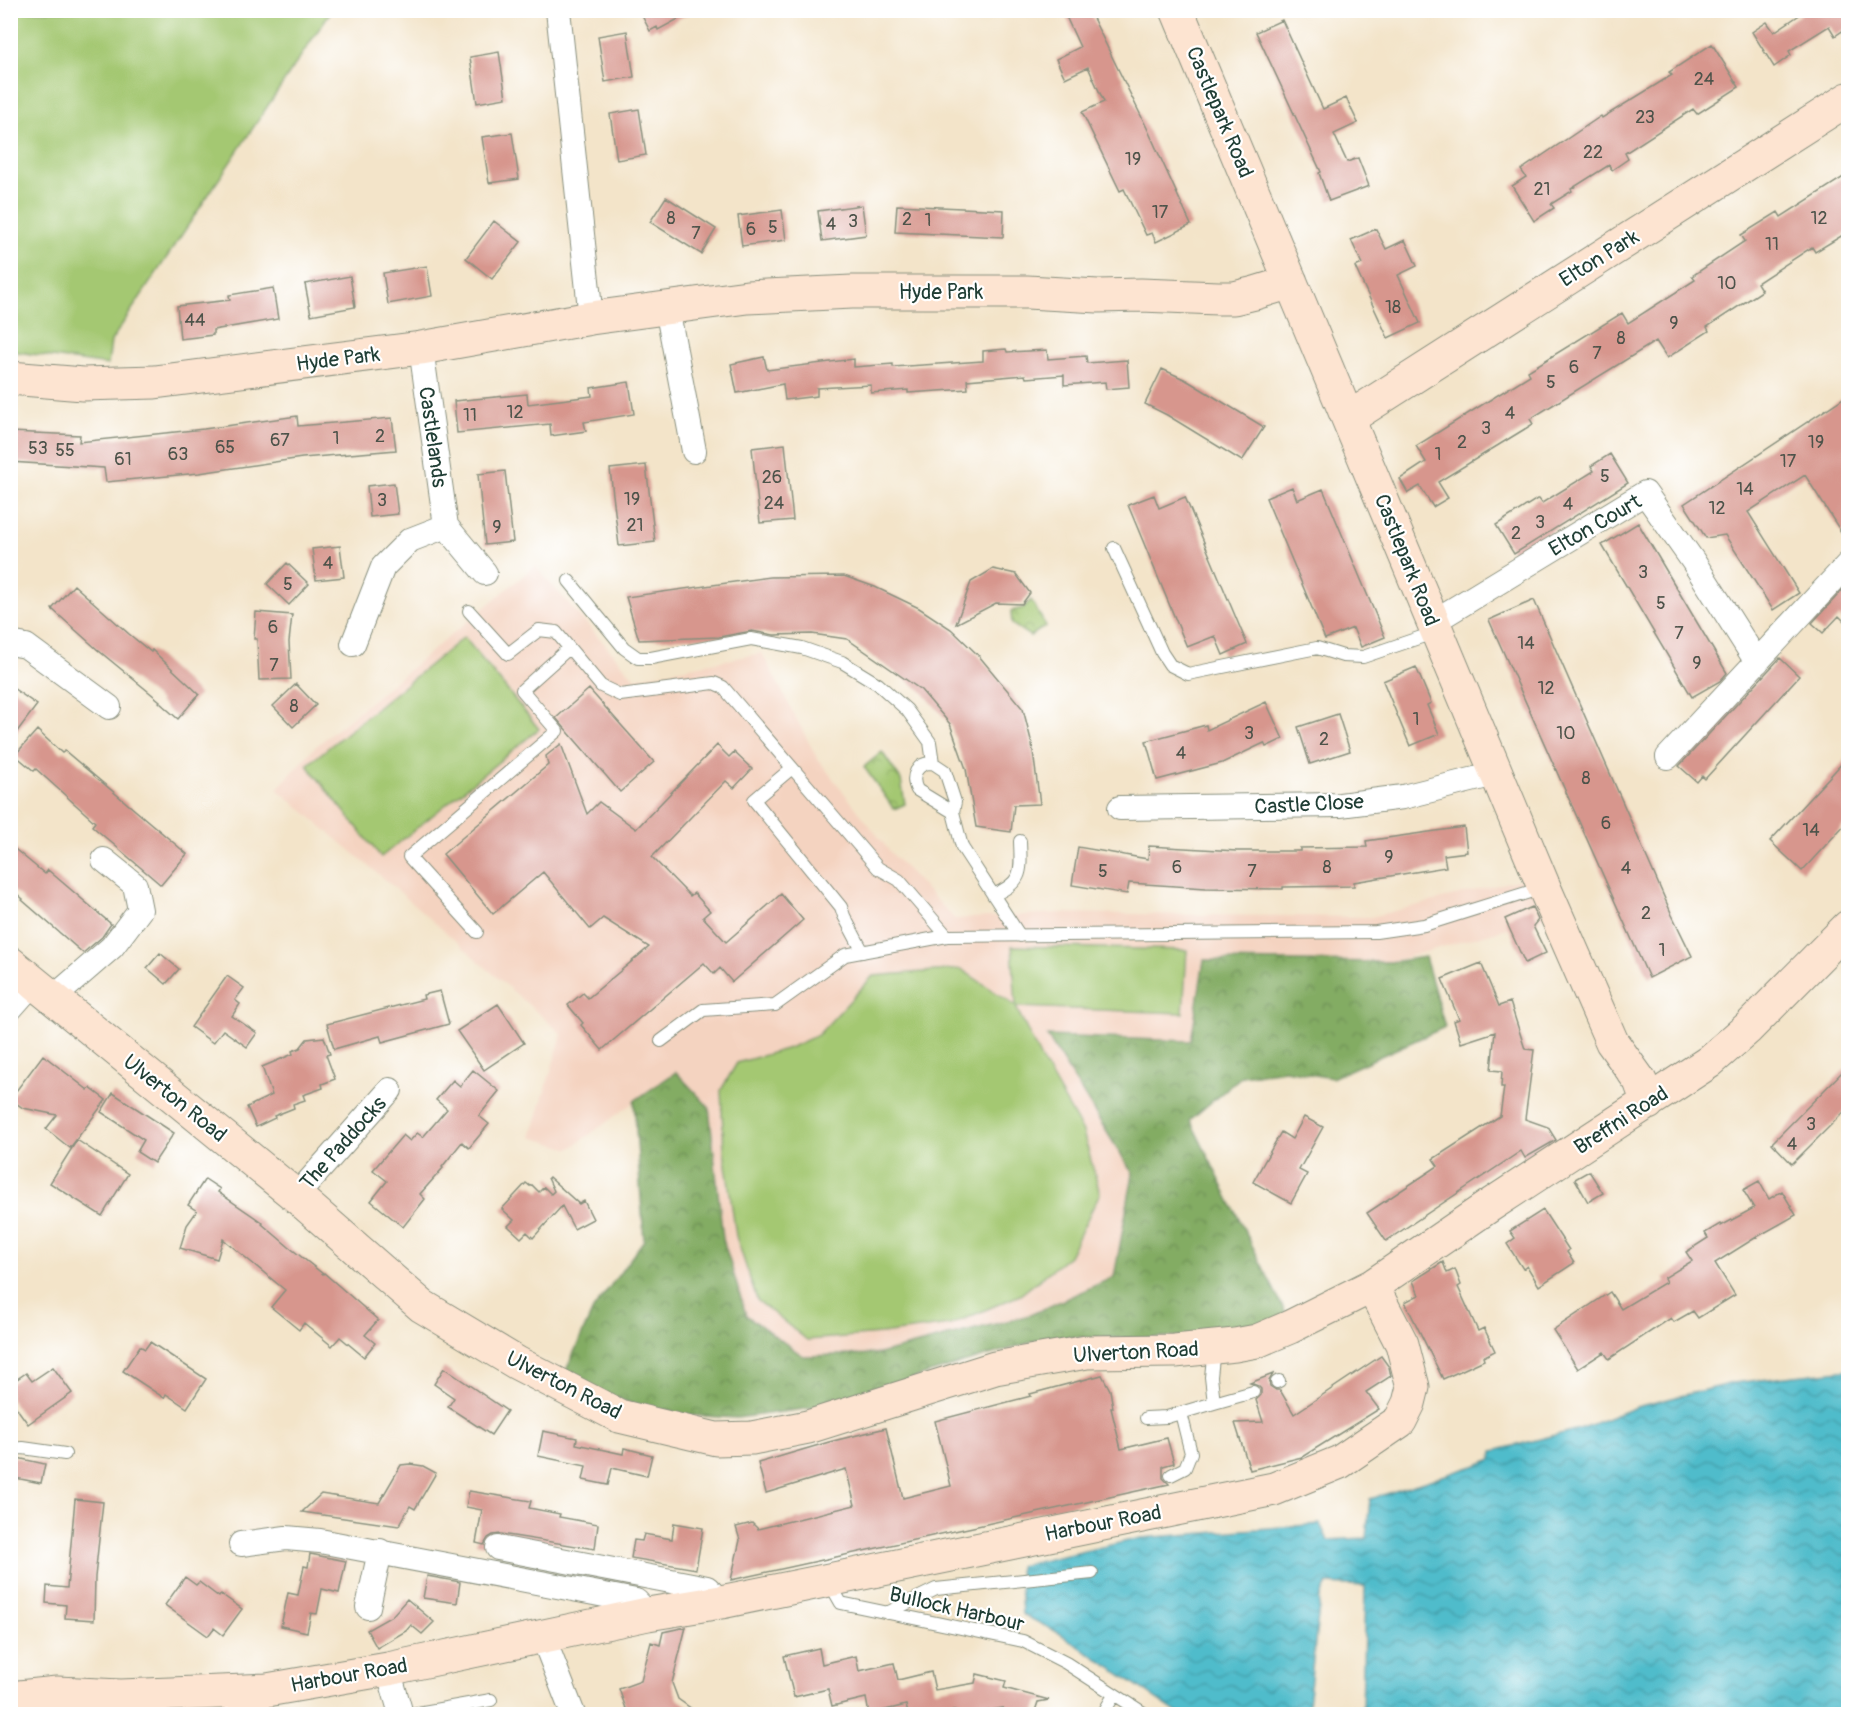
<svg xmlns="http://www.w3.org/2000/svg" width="1859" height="1725" font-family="Pangolin,sans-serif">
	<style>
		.built { fill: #f4d3c0 }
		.forest { fill: url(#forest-crowns); stroke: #51744c; stroke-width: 1.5 }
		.park { fill: url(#park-crowns); stroke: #628253; stroke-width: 1.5 }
		.pitch { fill: #a4c872; stroke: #628253; stroke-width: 1.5 }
		.water { fill: url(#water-waves); stroke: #387c80; stroke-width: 1.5 }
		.building { fill: #d7968d }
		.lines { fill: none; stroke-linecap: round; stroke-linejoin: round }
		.lane-casing { stroke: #89907e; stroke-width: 14 }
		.street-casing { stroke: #89907e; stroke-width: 26 }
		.secondary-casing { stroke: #89907e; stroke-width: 35 }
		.lane { stroke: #fff; stroke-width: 12 }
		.street { stroke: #fff; stroke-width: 24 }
		.secondary { stroke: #fde4d1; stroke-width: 33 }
		.labels { text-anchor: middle; stroke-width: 4.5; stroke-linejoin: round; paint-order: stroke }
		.number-label { font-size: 18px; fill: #4d534a }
		.street-label { font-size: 21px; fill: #1f3d34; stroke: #fff }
	</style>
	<defs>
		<pattern id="forest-crowns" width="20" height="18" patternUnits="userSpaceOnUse" patternTransform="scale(1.5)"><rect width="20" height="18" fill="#83ac64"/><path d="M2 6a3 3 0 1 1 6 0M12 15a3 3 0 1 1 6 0" fill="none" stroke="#6b8d53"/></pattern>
		<pattern id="park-crowns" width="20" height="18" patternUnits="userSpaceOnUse" patternTransform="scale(1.5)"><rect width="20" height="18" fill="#a4c872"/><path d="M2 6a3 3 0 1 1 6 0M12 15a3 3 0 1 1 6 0" fill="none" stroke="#85a45e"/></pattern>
		<pattern id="water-waves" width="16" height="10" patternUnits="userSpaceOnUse" patternTransform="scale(1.5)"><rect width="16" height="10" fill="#50bccb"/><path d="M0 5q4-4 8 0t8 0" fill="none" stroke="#429aa6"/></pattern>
	</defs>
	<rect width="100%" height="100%" fill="#fff"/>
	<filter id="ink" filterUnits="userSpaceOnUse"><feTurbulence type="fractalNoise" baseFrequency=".0167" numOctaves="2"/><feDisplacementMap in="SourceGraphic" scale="12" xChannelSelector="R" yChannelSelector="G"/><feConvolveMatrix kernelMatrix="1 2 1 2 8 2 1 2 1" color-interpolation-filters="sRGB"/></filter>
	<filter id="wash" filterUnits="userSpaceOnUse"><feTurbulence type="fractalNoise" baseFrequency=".008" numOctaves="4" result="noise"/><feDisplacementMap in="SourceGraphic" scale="24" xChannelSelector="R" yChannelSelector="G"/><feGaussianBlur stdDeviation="1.35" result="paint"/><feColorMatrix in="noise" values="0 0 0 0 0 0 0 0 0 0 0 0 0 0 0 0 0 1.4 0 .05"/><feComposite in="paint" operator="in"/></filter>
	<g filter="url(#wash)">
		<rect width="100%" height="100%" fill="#f3e4c9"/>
		<!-- built -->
		<path class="built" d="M535,566l100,112 127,-25 55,105 74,95 64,66 103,-6 313,4 158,-40 17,40 -156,45 -186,-2 -13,81 -143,-5 85,138 -19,103 -84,38 -151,39 -76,2 -57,-41 -23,-76 -14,-132 -34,-35 -105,77 -39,-12 31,-103 -167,-146 -118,-99 38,-42z"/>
		<!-- forest -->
		<path class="forest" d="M1425,957l20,70 -113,51 -47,-8 -43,6 -52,44 100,202 -58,12 -85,4 -99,-1 -229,70 -82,11 -82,-5 -92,-36 30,-67 51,-70 -10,-139 42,-29 33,35 14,132 23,76 57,41 76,-2 151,-39 84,-38 19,-103 -86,-138 144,5 13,-81 186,2z"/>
		<!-- park -->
		<path class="park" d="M1031,600l15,26 -16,10 -18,-12 -1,-13 12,-3z
			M882,752l19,28 4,24 -11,5 -30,-42z"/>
		<!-- pitch -->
		<path class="pitch" d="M10,11h321l-220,330 -3,24 -97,-14z
			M464,637l75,92 -158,128 -74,-92z
			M1012,946l175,4 -4,63 -167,-6 25,52 42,73 17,61 -31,63 -49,39 -70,30 -69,9 -74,6 -50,-40 -21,-64 -12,-85 -3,-61 16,-27 52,-15 29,-13 55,-59 88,-7 55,37z"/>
		<!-- water -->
		<path class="water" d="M1848,1370v344h-486l3,-128 -38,-2 -7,14 -13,116h-128l-120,-81 -37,-19 -3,-48 122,-28 179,-14 8,16 38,-2 4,-39 107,-34 15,-6 1,-8 90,-23 53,-21 97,-24z"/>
		<g id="blocks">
			<!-- building -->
			<path class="building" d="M639,10h56l-37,20 -1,-3 -7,4z
				M1063,10h26l58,118 44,97 -35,17 -4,-9 -6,2 -22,-46 -4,2 -38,-79 22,-10 -16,-35 -23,11 -9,-19 24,-12z
				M1807,10h41v17l-13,9 -6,-10 -40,25 2,4 -17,12 -22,-35 15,-10 7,10z
				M1282,20l41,89 23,-11 12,25 -24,11 13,28 11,-4 11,28 -40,15 -10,-28 2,-1 -65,-140z
				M627,31l7,46 -29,5 -7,-46z
				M1712,44l27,43 -42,27 -4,-5 -68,44 3,6 -16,11 -3,-5 -38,24 1,2 -21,13 3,4 -20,13 -22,-35 14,-9 -5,-7 80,-54 1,2 70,-43 -3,-3z
				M499,52l7,46 -29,5 -7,-46z
				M639,109l7,46 -29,5 -7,-46z
				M512,133l7,46 -30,4 -7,-46z
				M1848,174v58l-33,20 -3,-5 -55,36 5,8 -55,36 2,4 -42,27 -11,-17 -126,78 3,5 -95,58 10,16 -15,9 -13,-21 -12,7 -8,-14 26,-17 -10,-16 114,-71 -2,-4 94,-58 6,10 67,-43 -3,-4 53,-35 -4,-6 37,-23 3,5z
				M666,197l50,32 -15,25 -51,-32z
				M862,205l4,30 -44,6 -4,-30z
				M897,205l107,5 -1,27 -108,-5z
				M782,210l4,30 -44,6 -4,-30z
				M494,221l27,21 -29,37 -26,-21z
				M1376,229l10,20 19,-9 12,26 -19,9 22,48 -32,15 -33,-71 7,-3 -11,-24z
				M427,266l5,30 -44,8 -5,-31z
				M350,276l5,31 -44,8 -6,-31z
				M273,288l5,31 -65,11v5l-33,4 -3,-33 53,-6 -1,-5z
				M1006,349l1,3 40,-2 1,9 38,-3 1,7 40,-3 2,27 -23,2 -1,-7 -41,3v-10l-38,3 -1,-3 -58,5 1,9 -60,4v-3l-37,3v-8l-54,3v8l-32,4 -2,-16 -46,9 -6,-29 33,-7 3,13 87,-11v8l39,-3v3l90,-6v-10z
				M1162,369l24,11 78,47 -22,34 -75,-46 -22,-11z
				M629,382l5,32 -50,8 2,9 -35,5 -1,-12 -93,9 -3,-32 73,-7 1,10 64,-8 -1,-8z
				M1848,395v148l-43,-68 -57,37 51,81 -26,17 -48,-75 -19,3 -22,-34z
				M297,416l1,10 94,-8 4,32 -94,8 -103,15 -93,9 -2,-14 -94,-6v-30l70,3 -1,7 125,-13z
				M785,444l8,76 -33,3 -8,-75z
				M1610,454l18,29 -114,71 -18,-29 41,-26h2l3,4 52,-32 -3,-5z
				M646,465l9,77 -36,4 -9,-77z
				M505,471l8,71 -28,3 -7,-71z
				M394,483l4,31 -28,3 -3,-31z
				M1292,487l5,13 26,-11 62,148 -24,10 -8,-19 -28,11 -59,-141z
				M1154,495l5,13 26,-11 62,147 -24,11 -8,-19 -28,11 -59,-142z
				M1638,523l89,150 -7,8 -28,16 -90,-152z
				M340,546l4,31 -28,3 -4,-31z
				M287,563l22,21 -20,21 -22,-21z
				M993,569l23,5 14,19 -8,11 -26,-1 -40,21 15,-42z
				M844,576l31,11 44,21 32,21 28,27 44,53 9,35 8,60 -26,1 -3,27 -35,-5 -10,-58 -16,-45 -29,-34 -74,-51 -35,-5 -38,1 -22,-4 -33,6 -80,3 -13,-43 144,-20z
				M1848,584v41l-9,-9 -16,17 -11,-10z
				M74,585l55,49 22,18 1,-2 47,44 -21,25 -19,-17 1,-1 -61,-50 -47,-42z
				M1534,600l138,315 20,41 -43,22 -160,-358z
				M256,612l36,3 -3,27 2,37 -32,1 -2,-41h-3z
				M1780,658l19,18 -94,103 -3,-3 -5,6 -18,-16z
				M1416,667l15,36 -4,2 12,29 -29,12 -27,-65z
				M296,684l20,21 -23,22 -20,-21z
				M10,686l27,19 -27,36z
				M589,689l65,73 -34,30 -64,-74z
				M1266,702l17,37 -17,8 -2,-4 -42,20 -65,17 -11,-39 60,-16 1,5z
				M1338,714l12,37 -40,13 -12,-37z
				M37,730l25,23 3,-2 122,103 -26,31 -69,-59 3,-4 -59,-53 -2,2 -19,-16z
				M561,744l26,70 12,-12 37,27 81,-84 12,12 5,-5 18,17 -18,19 -8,-7 -74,76 38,39 4,-3 16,18 -7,6 23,25 55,-48 22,26 -71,62 -12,-14 -6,6 -10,-11 -102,87 -21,-25 2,-2 -15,-18 15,-12 5,5 61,-51 -46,-29 -13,11 -47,-57 -50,42 -50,-60 105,-89 -2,-9z
				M1848,757v64l-46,50 -32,-30z
				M1464,827l3,25 -23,3 2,12 -92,15v4l-71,1v2l-77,-1 -77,-5 -2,11 -55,-9 6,-38 70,12 1,-13 88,5h63v-3l67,-1 -1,-6z
				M10,845l35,29 3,-4 63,54 -9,13 -19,16 -61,-53 1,-1 -13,-11z
				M1532,907l6,13 -5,6 13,27 -21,10 -20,-44z
				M160,953l19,16 -13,15 -19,-16z
				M1481,963l18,43 11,-4 15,47 9,1 -9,69 23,8 8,13 -31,18 -4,-7 -135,90 -19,-28 71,-47 -5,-7 67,-43 4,-29h-3l1,-16 -11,-1 4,-38 -34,11 -7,-22 5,-2 -17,-40z
				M227,976l17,12 -9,12 5,4 -8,12 25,17 -10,14 -24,-17 -10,13 -22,-16z
				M440,991l9,33 -67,18 -2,-6 -46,13 -7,-25 97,-25 -1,-4z
				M498,1004l26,39 -40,27 -27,-39z
				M324,1037l6,17 -4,1 9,24 -13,5 1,4 -20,7 2,5 -12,4 1,4 -20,8 1,2 -19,9 -9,-20 25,-12 -10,-28 31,-13 -1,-3 8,-3 7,-9z
				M43,1055l45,35 2,-2 16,12 -36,48 -24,-19 11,-14 -34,-7 -13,-9z
				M1848,1066v42l-56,56 -20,-21z
				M473,1070l26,21 -20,25 10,8 -20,24 -7,-6 -20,25 1,1 -23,26 5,5 -22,28 -32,-26 16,-20 -14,-11 30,-35 7,6 7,-8 6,4 24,-28 -11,-9 17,-20 7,6z
				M113,1093l61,40 -20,30 -17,-11 7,-12 -43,-28z
				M1304,1117l19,10 -24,43 8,4 -16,29 -38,-21 28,-50 11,7z
				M77,1140l51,34 -26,42 -52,-33z
				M1589,1171l14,22 -15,9 -13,-23z
				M549,1177l30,27 5,-3 9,18 -19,10 -12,-23 -29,32 -6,-6 -6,6 -13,-12 6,-6 -12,-11 24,-26 4,3 2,-1 7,7 5,-5 7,7 3,-3 -6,-13z
				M205,1179l15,10 -2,3 45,31 -1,1 27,23 34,27 1,-1 54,47 -13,15 10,8 -11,14 -24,-20 -8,9 -28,-23 -5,7 -28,-23 14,-17 -62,-51 -6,20 -37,-11 7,-23 10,-14 -9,-6z
				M1759,1181l10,18 13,-8 14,24 -41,23 -40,25 20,32 -37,23 -5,-7 -19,11 -3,-4 -62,41 -5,-7 -26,17 -25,-39 57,-38 11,17 45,-27 -2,-4 28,-17 -6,-9 22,-14 -3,-5 15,-9 1,2 33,-18 -11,-18z
				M1543,1210l26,40 -2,2 7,11 -35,23 -12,-20 -4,3 -16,-25 8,-6 -5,-7z
				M1443,1262l4,11 8,-4 6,16 -3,2 20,44 6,-3 11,23 -12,6 1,3 -41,19 -38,-77 14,-7 -6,-14z
				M150,1342l56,37 -19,29 -21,-14 -2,4 -41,-27 17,-25 5,3z
				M1381,1356l8,11 2,9 -25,16 13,17 -77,48 -52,13 -15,-47 28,-1 -7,-22 5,-5v-6l-3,-3 -8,-3 23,-9 -4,7 1,5 6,4h4l14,24z
				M53,1367l19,26 -44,31 -18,-25v-15l16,-11 6,8z
				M444,1368l63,43 -16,24 -43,-28 6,-9 -20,-14z
				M1102,1375l8,15 3,18h-2l10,41 46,-11 7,25 -11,3v12l6,6 -438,96 9,-40 -4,-13 16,-4 6,6 97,-24 -9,-36 -80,24 -8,-30 71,-21 57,-14 17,70 48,-12 -16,-65 96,-25 -1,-2z
				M543,1431l34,7 -1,6 47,10 1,-6 28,7 -5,21 -35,-8 -4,17 -25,-5 3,-14 -48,-10z
				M13,1457l32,7 -4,19 -31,-6z
				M410,1464l13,2 13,7 -21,36 -5,-3 -11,20 -97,-14 19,-18 58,9 22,-38z
				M469,1491l62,10 -2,7 31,6 -1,3 39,7 -3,25 -94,-15 -8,1 -5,3 -4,7 -8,-2 6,-33 -16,-3z
				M75,1499l28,3 -8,75 -1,43 -29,-2 1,-13 -20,-2 1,-17 20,2z
				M674,1523l29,5 -7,41 -65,-11 3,-18 8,1 2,-7 28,5z
				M310,1554l36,7 -7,32 -17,-4 -5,25 -6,-1 -4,19 -26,-6 7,-33 10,2 6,-29 4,1z
				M427,1576l33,6 -3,21 -34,-5z
				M185,1577l11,8 3,-3 20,15 2,-3 21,15 -19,26 -9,-7 -6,8 -43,-31z
				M407,1599l27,23 -12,12 -11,-9 -5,6 -29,17 -10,-18 25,-14z
				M686,1627l-14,56 6,16 21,15h-71l-9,-25 22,-8 10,-39 9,3 3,-13z
				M819,1648l3,16 34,-8 3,15 35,-8 4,17 33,-8 4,18 40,-7 2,-9 29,7 -2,7 45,12 -11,2 -4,12h-33l2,-6 -35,6h-13v-4l-19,4h-28l-2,-9 -37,9 -3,-16 -34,8 -4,-17 -34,8 -10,-41z"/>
		</g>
	</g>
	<g filter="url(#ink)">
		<use href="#blocks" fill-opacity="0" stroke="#89907e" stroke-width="1.5"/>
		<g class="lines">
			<defs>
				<path id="lane" d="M1114,548l48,105 8,12 18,9 129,-26 26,8 20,1 73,-25
					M569,581l55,67 14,10h13l100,-19 51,9 40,14 36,22 29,26 23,32 3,21
					M469,611l39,43 31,-24 17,2 45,54 19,9 94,-12 9,4 155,181 21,12 48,56
					M792,768l-38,32 87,107 3,9 19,36
					M953,812l-36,-22c-7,-14 0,-28 16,-27l12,8 10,31 -2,10 9,35 58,89
					M993,895c31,-13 28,-24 27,-54
					M477,932l-68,-75 148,-126 -35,-41 47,-42
					M661,1041l42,-31 72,-5 70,-50 102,-19 429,-4 48,-7 118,-37
					M1214,1348l-3,29 3,26 39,-11
					M1277,1382l2,-1
					M1146,1418l21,-1 47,-14
					M10,1449l13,-1 42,6
					M1171,1475l14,-7 6,-15 -10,-40
					M829,1582l12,21 182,38 43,22 79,51
					M887,1613l49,-24 156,-16
					M230,1692l2,22
					M412,1714l79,-14
					M1103,1714l11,-19"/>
				<path id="street" d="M558,10l33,308
					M667,308l27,143
					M446,526l39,47
					M1433,622l212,-129 48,68 64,101
					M10,643l16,3 83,61
					M353,644l30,-77 27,-27 36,-14 -25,-178
					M1668,757l180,-193
					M1120,808l220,-3 63,-8 92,-23
					M52,999l60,-52 28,-37 -5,-25 -31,-25
					M10,1009l23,-26
					M296,1196l94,-106
					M241,1544l45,-6 34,3 316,60 12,13
					M498,1548l199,38 10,2 14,14
					M368,1607l12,-56
					M543,1637l30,77
					M388,1669l13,45"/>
				<path id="secondary" d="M1177,10l367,877 68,155 28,39 8,22
					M10,378l73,6 72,-2 266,-34 170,-30 156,-21 105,-5h175l71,4 43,-1 77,3h16l21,-5 36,-11
					M1349,418l499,-319
					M10,963l286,233 126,110 95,57 102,53 97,23 36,-1 56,-11 187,-59 92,-16 88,-1 60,-6 22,-4 33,-14 82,-41 117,-80 220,-144 39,-34 100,-101
					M10,1698l47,-5 64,3 146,-6 121,-21 260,-55 73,-12 553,-113 66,-27 60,-41 9,-18 4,-16 -11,-43 -30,-58"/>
			</defs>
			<!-- lane casing -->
			<use href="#lane" class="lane-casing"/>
			<!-- street casing -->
			<use href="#street" class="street-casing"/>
			<!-- secondary casing -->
			<use href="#secondary" class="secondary-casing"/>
			<!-- lane -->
			<use href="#lane" class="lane"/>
			<!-- street -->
			<use href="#street" class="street"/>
			<!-- secondary -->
			<use href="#secondary" class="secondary"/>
		</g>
	</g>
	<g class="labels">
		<!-- number labels -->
		<g class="number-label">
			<text x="1704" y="85">24</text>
			<text x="1645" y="123">23</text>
			<text x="1593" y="158">22</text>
			<text x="1133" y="165">19</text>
			<text x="1542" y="195">21</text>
			<text x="1160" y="218">17</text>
			<text x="671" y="224">8</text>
			<text x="1819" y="224">12</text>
			<text x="907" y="225">2</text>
			<text x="928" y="226">1</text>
			<text x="853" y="227">3</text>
			<text x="831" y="230">4</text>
			<text x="773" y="233">5</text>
			<text x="751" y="235">6</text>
			<text x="696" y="239">7</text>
			<text x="1772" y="250">11</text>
			<text x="1727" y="289">10</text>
			<text x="1393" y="313">18</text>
			<text x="195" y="326">44</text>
			<text x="1674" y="329">9</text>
			<text x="1621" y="344">8</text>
			<text x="1597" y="359">7</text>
			<text x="1574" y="373">6</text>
			<text x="1551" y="388">5</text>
			<text x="515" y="418">12</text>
			<text x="1510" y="419">4</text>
			<text x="470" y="421">11</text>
			<text x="1486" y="434">3</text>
			<text x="380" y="442">2</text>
			<text x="336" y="444">1</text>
			<text x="280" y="446">67</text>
			<text x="1462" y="448">2</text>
			<text x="1816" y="448">19</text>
			<text x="225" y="453">65</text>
			<text x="38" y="454">53</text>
			<text x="65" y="456">55</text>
			<text x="178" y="460">63</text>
			<text x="1438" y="460">1</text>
			<text x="123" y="465">61</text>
			<text x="1788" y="467">17</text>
			<text x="1605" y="482">5</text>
			<text x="772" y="483">26</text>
			<text x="1745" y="495">14</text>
			<text x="632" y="505">19</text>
			<text x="382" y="506">3</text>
			<text x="774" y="509">24</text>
			<text x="1568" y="510">4</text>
			<text x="1717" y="514">12</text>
			<text x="1540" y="528">3</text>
			<text x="635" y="531">21</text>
			<text x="497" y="533">9</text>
			<text x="1516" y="539">2</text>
			<text x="328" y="569">4</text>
			<text x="1643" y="578">3</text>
			<text x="288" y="590">5</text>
			<text x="1661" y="609">5</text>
			<text x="273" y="633">6</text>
			<text x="1679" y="639">7</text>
			<text x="1526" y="649">14</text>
			<text x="1697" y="669">9</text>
			<text x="274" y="671">7</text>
			<text x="1546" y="694">12</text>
			<text x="294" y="712">8</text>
			<text x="1416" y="725">1</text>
			<text x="1249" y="739">3</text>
			<text x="1566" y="739">10</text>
			<text x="1324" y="745">2</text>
			<text x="1181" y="759">4</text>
			<text x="1586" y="784">8</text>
			<text x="1606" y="829">6</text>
			<text x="1811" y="836">14</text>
			<text x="1389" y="863">9</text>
			<text x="1177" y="873">6</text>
			<text x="1327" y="873">8</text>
			<text x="1626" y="874">4</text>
			<text x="1103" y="877">5</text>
			<text x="1252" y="877">7</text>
			<text x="1646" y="919">2</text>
			<text x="1662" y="956">1</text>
			<text x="1811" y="1130">3</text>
			<text x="1792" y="1150">4</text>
		</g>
		<!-- street labels -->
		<g class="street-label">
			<text transform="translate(1220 112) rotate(67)" y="7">Castlepark Road</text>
			<text transform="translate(1599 258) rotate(-32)" y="7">Elton Park</text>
			<text x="941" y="299">Hyde Park</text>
			<text transform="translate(338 359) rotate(-7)" y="7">Hyde Park</text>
			<text transform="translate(433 437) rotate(82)" y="7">Castlelands</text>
			<text transform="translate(1595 525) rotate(-30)" y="7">Elton Court</text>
			<text transform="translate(1407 560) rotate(68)" y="7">Castlepark Road</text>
			<text transform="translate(1309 804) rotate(-3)" y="7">Castle Close</text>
			<text transform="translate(175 1098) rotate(39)" y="7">Ulverton Road</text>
			<text transform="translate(1621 1120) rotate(-33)" y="7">Breffni Road</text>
			<text transform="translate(343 1143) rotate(-48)" y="7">The Paddocks</text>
			<text transform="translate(1136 1352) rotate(-3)" y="7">Ulverton Road</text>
			<text transform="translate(564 1385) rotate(27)" y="7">Ulverton Road</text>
			<text transform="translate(1103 1523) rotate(-11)" y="7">Harbour Road</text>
			<text transform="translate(957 1609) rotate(13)" y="7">Bullock Harbour</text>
			<text transform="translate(349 1675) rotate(-10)" y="7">Harbour Road</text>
		</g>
	</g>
	<!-- margin -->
	<rect width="1859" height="1725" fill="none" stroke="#fff" stroke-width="36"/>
</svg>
